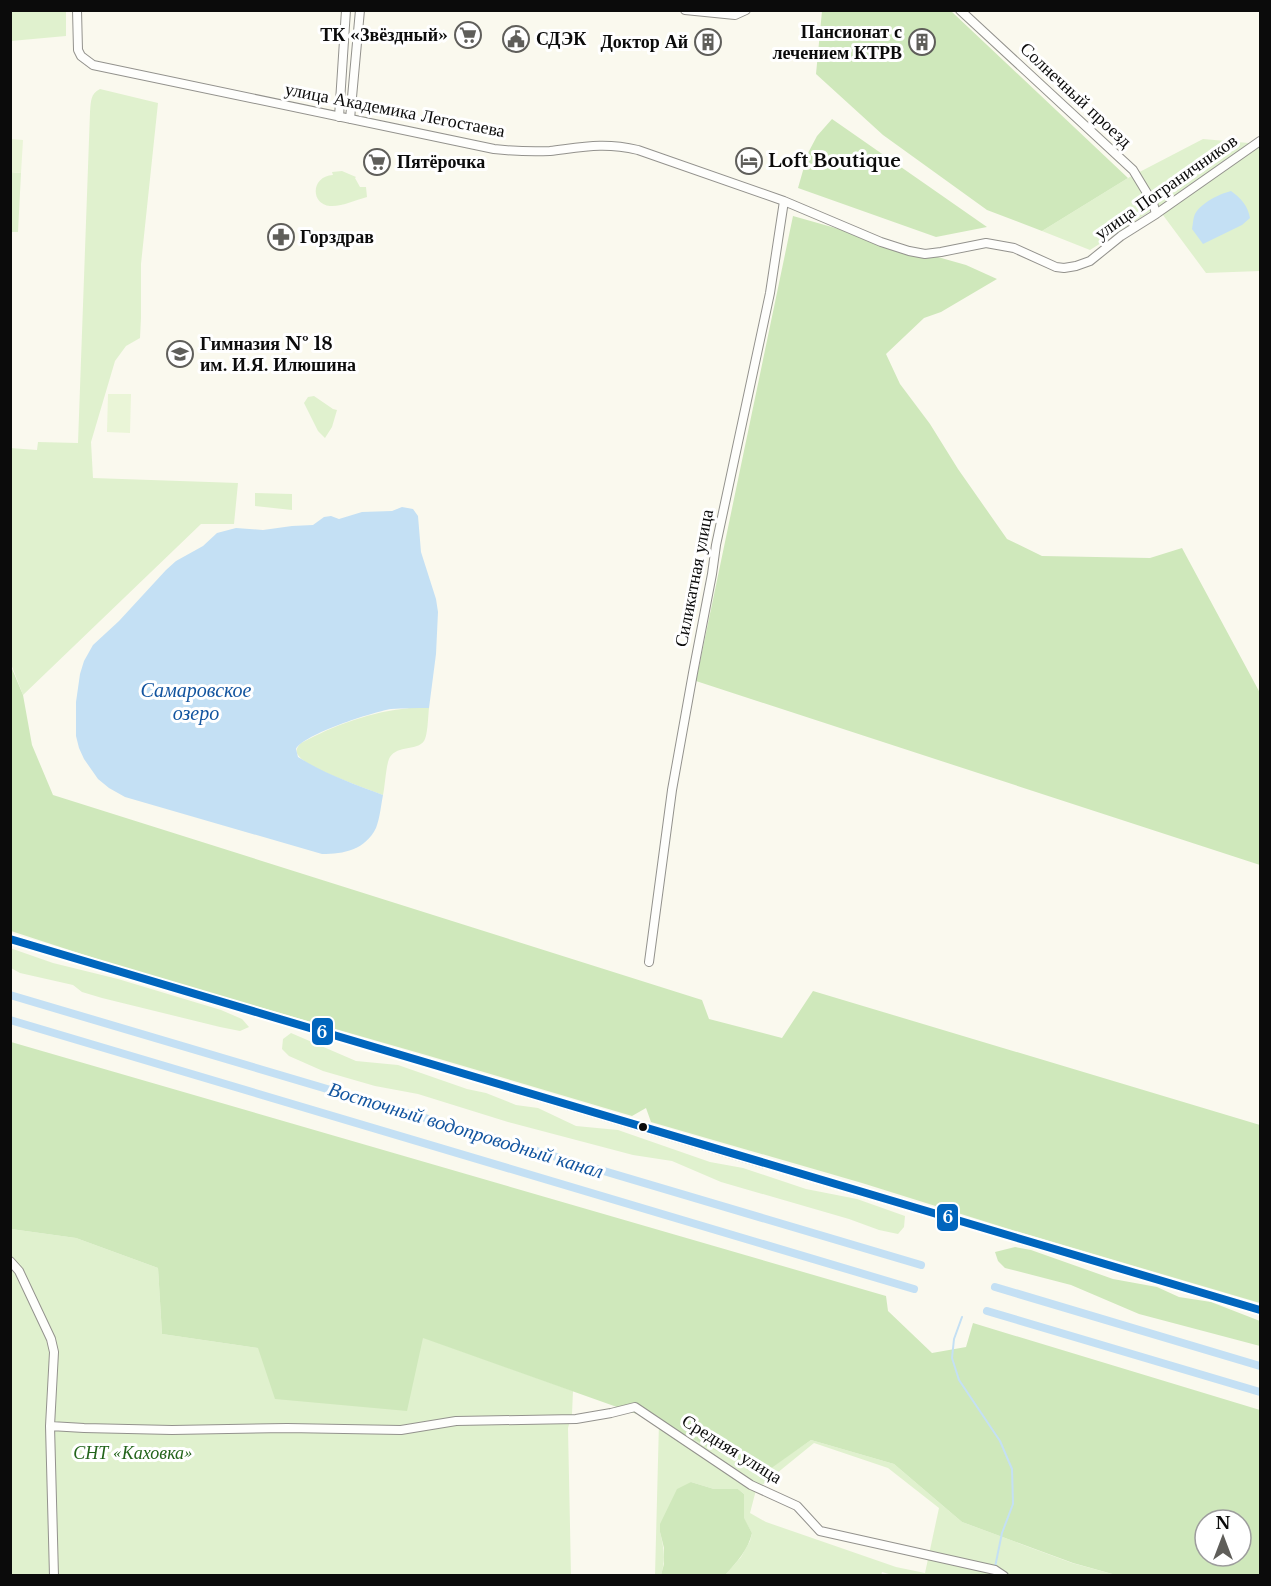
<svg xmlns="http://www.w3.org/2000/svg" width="1271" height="1586" font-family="'Libre Baskerville',serif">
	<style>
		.green { fill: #e0f1ce; fill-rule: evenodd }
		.forest { fill: #cfe8bb; fill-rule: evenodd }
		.pitch { fill: #eaf5d7 }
		.water { fill: #c4e0f4 }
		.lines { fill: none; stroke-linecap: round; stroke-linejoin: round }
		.stream { stroke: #c4e0f4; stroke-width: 2 }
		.canal { stroke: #c4e0f4; stroke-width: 8 }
		.street-casing { stroke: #93928d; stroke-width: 10 }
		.street { stroke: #fefefc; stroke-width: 8 }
		.bus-1-casing { stroke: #fff; stroke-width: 12 }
		.bus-1 { stroke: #0065bd; stroke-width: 8 }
		.bus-dot { fill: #0b0b0b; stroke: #fff; stroke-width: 2 }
		.labels { text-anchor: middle; stroke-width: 6; stroke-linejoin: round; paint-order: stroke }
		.poi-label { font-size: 18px; font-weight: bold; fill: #0b0b0b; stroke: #fff; text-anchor: start }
		.street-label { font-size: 18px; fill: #0b0b0b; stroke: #fff }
		.park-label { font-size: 18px; font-style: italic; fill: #23641b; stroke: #fff }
		.water-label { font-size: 20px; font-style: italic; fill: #12549f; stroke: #fff }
		.line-badge { stroke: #fff; stroke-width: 2 }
		.badge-label { font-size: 16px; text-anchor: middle; font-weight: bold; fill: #fff }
	</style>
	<rect width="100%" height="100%" fill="#faf9ee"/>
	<!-- green -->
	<path class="green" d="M11,10l55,1v25l-55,5z
		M100,89l58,14 -17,161v54l-1,20 -14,8 -11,15 -24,81 2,36 145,5 -4,41h-33l-178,171 -12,-31 -1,-216 27,2 1,-8 40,1 12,-331c1,-10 0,-18 10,-23z
		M1203,139l57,5v127l-54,2 -49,-66 -67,43 -48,-19 86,-53z
		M342,171l14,6 -1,1 5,9h6l1,10c-11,3 -26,10 -37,9 -20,-2 -19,-30 3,-31l-1,-3z
		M10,172l11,1 -3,59h-7z
		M314,396l19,13 4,1 -5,17 -7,11 -7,-7 -14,-28 4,-6z
		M255,493l37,1v16l-37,-4z
		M410,708h19c-1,8 -1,27 -5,33 -7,10 -26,4 -34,16 -4,6 -5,30 -7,38 -15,-6 -78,-27 -85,-40 -3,-4 -1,-8 3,-12 34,-18 71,-32 109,-35z
		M10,948l43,15 65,16 103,31 21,9 7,8 -9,4 -20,-4 -118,-29 -20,-6 -9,-7 -53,-12 -9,-5z
		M291,1033l65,28 42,4 69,24 19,4 30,12 22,3 38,18 42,4 92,32 33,6 63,21 51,10 48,17 -1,11 -6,7 -19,-4 -30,-11 -128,-37 -49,-21 -39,-6 -125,-33 -90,-28 -43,-8 -52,-15 -34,-15 -7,-7 1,-10z
		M11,1229l65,9 82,30 4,66 96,14 164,-11 151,54 -1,23 -4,14 3,147 -560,1z
		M659,1422l104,51 48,-33 83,24 68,58 110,41 44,12 -220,1 -14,-4 -1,4 -156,-1 16,-18 9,-16 2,-8 -8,-14v-25l-6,-5h-24l-23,-7 -31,50c4,17 6,27 1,43l-6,1zM814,1443l74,25 51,40 -14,65 -29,-6 -130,-45 -16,-9 6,-23z"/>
	<!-- forest -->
	<path class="forest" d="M822,11h129l177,167 -86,53 -55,-21 -104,-75 -67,-61z
		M832,119l155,108 -51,10 -138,-49 10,-35 9,-17z
		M793,216l173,49 31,14 -56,33 -17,6 -38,36 14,30 30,40 28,45 49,70 35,17 108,2 32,-10 78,145v172l-564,-184z
		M10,664l13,31 9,50 21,50 649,205 7,19 73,19 31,-47 447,134v178l-251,-74 -147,-46 -211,-61 -5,-14 -14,8 -206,-61 -289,-83 -126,-41z
		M11,1042l875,254 2,15 44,42 34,-6 7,-24 287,87v165h-144l-43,-12 -111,-41 -68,-58 -83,-24 -48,34 -104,-52 -236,-84 -16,73 -132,-12 -17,-51 -96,-14 -4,-66 -82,-30 -65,-9zM1205,1520h36v36h-36z
		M1015,1247l16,3 82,29 44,8 22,10 32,5 49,19v25l-121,-32 -68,-29 -66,-17 -7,-7 -3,-9z
		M691,1482l23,7h24l6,5v24l8,15c-4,17 -15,29 -27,42h-64l3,-11v-16l-4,-16v-8l17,-35z"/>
	<!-- pitch -->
	<path class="pitch" d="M11,139l12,1 -2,33 -10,-1z
		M108,394h23l-1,39 -23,-1z"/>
	<!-- water -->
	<path class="water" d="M1231,191c10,7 17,15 19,27l-8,7 -39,19 -11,-15c1,-4 1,-11 3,-15 6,-11 24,-20 36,-23z
		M402,507l11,2 5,7 3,36 15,47 2,13 -2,42 -7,54c-13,0 -26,0 -38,1 -18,3 -87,25 -95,40l2,8c27,17 56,27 85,38 -2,10 -3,23 -7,33 -11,22 -32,26 -54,26l-197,-57 -16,-9 -11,-9 -14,-20 -5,-11 -3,-12v-34l4,-28 4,-13 9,-16 26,-24 47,-51 10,-9 27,-15 14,-13 19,-5 27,2 29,-4 21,-1 11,-8 7,-1 8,3 23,-7 30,-1z"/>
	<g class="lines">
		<!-- stream -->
		<path class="stream" d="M962,1317l-8,22 -2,19 7,22 41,61 12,28 1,35 -11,29 -7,34"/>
		<!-- canal -->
		<path class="canal" d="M10,995l911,270
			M10,1020l904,269
			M995,1287l265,79
			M987,1311l273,81"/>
		<defs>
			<path id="street" d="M77,10l1,40 3,6 12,9 401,84c19,2 37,3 56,2 33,-4 54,-9 88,-1l146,51 97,41 28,9 16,3 16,-2 45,-9 28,5 42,19 8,1 12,-2 14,-5 31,-25 35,-22 104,-73
				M685,10l50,5 11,-5
				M960,10l173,160 20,33 3,11
				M339,117l7,-107
				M350,119l10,-109
				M10,939c417,125 833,248 1250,371
				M649,962l23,-172 21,-117 19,-99 4,-29 54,-252 14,-92
				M10,1261l9,10 32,68 3,13 -4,74 4,150
				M50,1426l34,2 88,2 115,-2 114,2 55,-9 120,-2 35,-6 24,-6 116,78 46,21 23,25 175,39 9,6"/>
		</defs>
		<!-- street casing -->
		<use href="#street" class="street-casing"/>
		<!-- street -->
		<use href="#street" class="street"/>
		<defs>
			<path id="bus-1" d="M10,939l1250,371"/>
		</defs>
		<!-- bus-1 casing -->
		<use href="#bus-1" class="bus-1-casing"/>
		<!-- bus-1 -->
		<use href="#bus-1" class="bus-1"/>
	</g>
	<!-- icons -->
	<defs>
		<symbol id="supermarket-ring" viewBox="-11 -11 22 22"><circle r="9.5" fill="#fff" stroke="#5f5e5a" stroke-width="1.5"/><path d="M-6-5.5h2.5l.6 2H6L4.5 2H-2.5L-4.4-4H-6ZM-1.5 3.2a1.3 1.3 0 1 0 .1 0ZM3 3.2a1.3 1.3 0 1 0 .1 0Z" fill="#5f5e5a"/></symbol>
		<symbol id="civic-ring" viewBox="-11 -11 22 22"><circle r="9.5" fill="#fff" stroke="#5f5e5a" stroke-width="1.5"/><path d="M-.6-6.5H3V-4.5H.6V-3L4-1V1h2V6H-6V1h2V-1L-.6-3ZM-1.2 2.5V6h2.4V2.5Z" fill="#5f5e5a"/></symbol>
		<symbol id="building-ring" viewBox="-11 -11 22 22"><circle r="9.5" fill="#fff" stroke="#5f5e5a" stroke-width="1.5"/><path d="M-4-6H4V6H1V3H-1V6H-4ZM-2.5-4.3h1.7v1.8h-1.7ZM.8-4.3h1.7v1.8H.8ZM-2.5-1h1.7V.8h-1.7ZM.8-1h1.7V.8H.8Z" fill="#5f5e5a"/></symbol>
		<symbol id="hotel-ring" viewBox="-11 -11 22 22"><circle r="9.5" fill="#fff" stroke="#5f5e5a" stroke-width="1.5"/><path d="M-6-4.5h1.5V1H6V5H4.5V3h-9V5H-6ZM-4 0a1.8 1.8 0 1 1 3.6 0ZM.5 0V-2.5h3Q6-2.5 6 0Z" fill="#5f5e5a"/></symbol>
		<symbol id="pharmacy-ring" viewBox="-11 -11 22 22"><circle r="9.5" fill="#fff" stroke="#5f5e5a" stroke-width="1.5"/><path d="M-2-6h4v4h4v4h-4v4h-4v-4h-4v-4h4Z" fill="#5f5e5a"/></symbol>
		<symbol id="school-ring" viewBox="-11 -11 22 22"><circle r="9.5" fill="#fff" stroke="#5f5e5a" stroke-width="1.5"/><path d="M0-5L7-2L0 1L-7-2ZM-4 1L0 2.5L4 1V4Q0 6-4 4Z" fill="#5f5e5a"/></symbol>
	</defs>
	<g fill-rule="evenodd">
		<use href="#supermarket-ring" x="453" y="20" width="30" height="30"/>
		<use href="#civic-ring" x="501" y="24" width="30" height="30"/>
		<use href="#building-ring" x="693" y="27" width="30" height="30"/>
		<use href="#building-ring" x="907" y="27" width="30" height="30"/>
		<use href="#hotel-ring" x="734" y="146" width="30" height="30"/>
		<use href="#supermarket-ring" x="362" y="147" width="30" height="30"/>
		<use href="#pharmacy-ring" x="266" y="222" width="30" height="30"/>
		<use href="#school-ring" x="165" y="339" width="30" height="30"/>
	</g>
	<!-- markers -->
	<circle class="bus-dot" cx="643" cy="1127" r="5"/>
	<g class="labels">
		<!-- poi labels -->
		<g class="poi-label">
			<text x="902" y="38" text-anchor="end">Пансионат с<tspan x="902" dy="21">лечением КТРВ</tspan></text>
			<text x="448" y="41" text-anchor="end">ТК «Звёздный»</text>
			<text x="536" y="45">СДЭК</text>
			<text x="688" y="48" text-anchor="end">Доктор Ай</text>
			<text x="768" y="167">Loft Boutique</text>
			<text x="397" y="168">Пятёрочка</text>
			<text x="300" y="243">Горздрав</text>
			<text x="200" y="350">Гимназия № 18<tspan x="200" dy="21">им. И.Я. Илюшина</tspan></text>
		</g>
		<!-- street labels -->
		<g class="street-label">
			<text transform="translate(1076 95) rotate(43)" y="6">Солнечный проезд</text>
			<text transform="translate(395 110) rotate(11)" y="6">улица Академика Легостаева</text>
			<text transform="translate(1166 187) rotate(-35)" y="6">улица Пограничников</text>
			<text transform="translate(694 578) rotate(-79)" y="6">Силикатная улица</text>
			<text transform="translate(732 1449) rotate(32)" y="6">Средняя улица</text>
		</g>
		<!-- park labels -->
		<g class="park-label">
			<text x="133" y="1459">СНТ «Каховка»</text>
		</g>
		<!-- water labels -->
		<g class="water-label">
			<text x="196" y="697">Самаровское<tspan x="196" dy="23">озеро</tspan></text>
			<text transform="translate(466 1130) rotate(17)" y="7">Восточный водопроводный канал</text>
		</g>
	</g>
	<g class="line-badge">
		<rect x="311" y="1017" width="23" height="29" rx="6" fill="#0065bd"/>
		<rect x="936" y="1203" width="23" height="29" rx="6" fill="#0065bd"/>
	</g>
	<g class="badge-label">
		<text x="322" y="1038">6</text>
		<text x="948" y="1223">6</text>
	</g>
	<!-- border -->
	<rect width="1271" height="1586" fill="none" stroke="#0b0b0b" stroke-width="24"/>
	<!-- north arrow -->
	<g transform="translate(1223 1538)"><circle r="28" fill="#ffffff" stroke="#9d9d9d" stroke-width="1.5"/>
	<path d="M0-4.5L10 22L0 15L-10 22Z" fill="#5f5e5a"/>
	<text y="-9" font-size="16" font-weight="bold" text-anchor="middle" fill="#0b0b0b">N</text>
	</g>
</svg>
